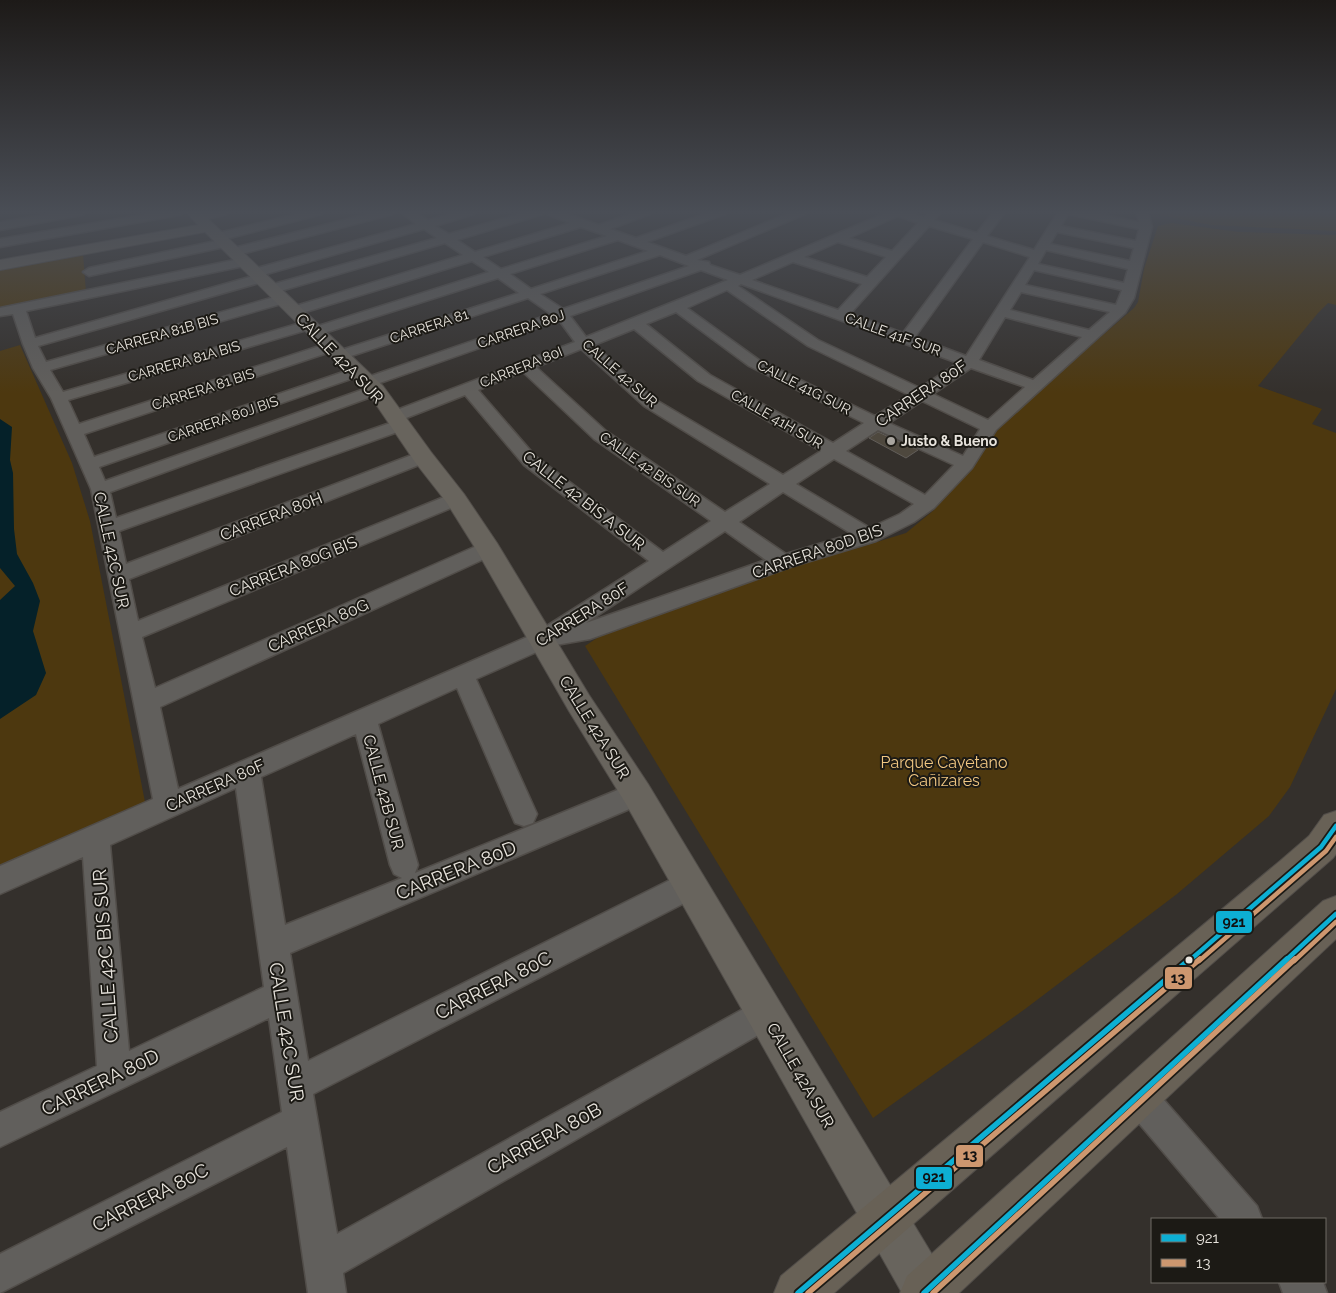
<svg xmlns="http://www.w3.org/2000/svg" width="1336" height="1293" font-family="Raleway,sans-serif">
	<style>
		.green { fill: #4d380f }
		.water { fill: #052129 }
		.building { fill: #4e483e; stroke: #625e5a }
		.lines { fill: none; stroke-linecap: round; stroke-linejoin: round }
		.street-casing { stroke: #514d49; stroke-width: 3 }
		.secondary-casing { stroke: #514d49; stroke-width: 2 }
		.primary-casing { stroke: #514d49; stroke-width: 2 }
		.street { fill: #615f5c; fill-rule: evenodd }
		.secondary { fill: #68645d; fill-rule: evenodd }
		.primary { fill: #686156; fill-rule: evenodd }
		.bus-1-far1-casing { stroke: #1c1a15; stroke-width: 8 }
		.bus-1-casing { stroke: #1c1a15; stroke-width: 9 }
		.bus-2-far1-casing { stroke: #1c1a15; stroke-width: 8 }
		.bus-2-casing { stroke: #1c1a15; stroke-width: 9 }
		.bus-1-far1 { stroke: #0dafd3; stroke-width: 4.5 }
		.bus-1 { stroke: #0dafd3; stroke-width: 5.5 }
		.bus-2-far1 { stroke: #cd976f; stroke-width: 4.5 }
		.bus-2 { stroke: #cd976f; stroke-width: 5.5 }
		.poi-dot { fill: #a9a59f; stroke: #1c1a15; stroke-width: 2 }
		.bus-dot { fill: #e8e4dd; stroke: #1c1a15; stroke-width: 2 }
		.labels { text-anchor: middle; stroke-width: 4; stroke-linejoin: round; paint-order: stroke }
		.far-street-label { font-size: 14px; fill: #e8e4dd; stroke: #1c1a15 }
		.far-poi-label { font-size: 14px; font-weight: bold; fill: #e8e4dd; stroke: #1c1a15; text-anchor: start }
		.street-label { font-size: 16px; fill: #e8e4dd; stroke: #1c1a15 }
		.park-label { font-size: 16px; fill: #f1c782; stroke: #1c1a15 }
		.near-street-label { font-size: 19px; fill: #e8e4dd; stroke: #1c1a15 }
		.line-badge { stroke: #1c1a15; stroke-width: 2 }
		.pale-badge-label { font-size: 14px; text-anchor: middle; font-weight: bold; fill: #111 }
	</style>
	<rect width="100%" height="100%" fill="#34302c"/>
	<!-- green -->
	<path class="green" d="M1145,212h191v19l-125,-6z
		M1171,223l68,9 97,3v70l-8,-2 -10,10 -60,73 64,23 -10,15 24,9v256l-46,98 -21,29 -92,78 -152,115 -152,109 -288,-472 24,-16 147,-56 95,-24 55,-17 28,-23 74,-93 126,-109 4,-6 6,-33 14,-43z
		M83,254l3,38 -86,17v-41z
		M20,345l52,118 18,58 55,281 -145,63v-514z"/>
	<!-- water -->
	<path class="water" d="M0,419l12,8 -2,33 3,13 1,56 3,25 16,29 7,18 -7,30 13,42 -10,22 -36,24v-119l15,-14 -15,-18z"/>
	<!-- building -->
	<path class="building" d="M878,432l40,18 -12,8 -37,-20z"/>
	<g class="lines">
		<defs>
			<path id="street" d="M61,212h27l-6,3 -82,15v-8z
				M159,212h26l-6,3 -179,32v-8z
				M209,212h20l-2,2 -28,7 -6,-3 2,-2z
				M304,212h20l-2,2 -104,27 -6,-4 2,-3z
				M375,212h20l-2,2 -159,42 -6,-4 2,-3z
				M401,212h14l13,8 29,-8h19l-2,2 -39,12 14,8 77,-22h19l-2,2 -86,26 18,12 95,-29 -23,-9 -2,-2h17l37,13 36,-13h17l-2,2 -40,15 26,9 74,-26h17l-2,2 -78,28 39,14 105,-44h16l-2,2 -108,46 12,2 1,3 30,10 148,-63h19l17,5 5,-5h12l-7,8 43,13 16,-21h12l-18,24 47,14 24,-38h31l50,10 -3,-10h12l4,15 -18,71 -9,15 -129,117 -24,38 -38,40 -20,14 -38,19 -86,26 -200,72 -40,7 -74,33 61,135 -4,9 -9,3 -9,-3 -58,-135 -79,36 40,141 -3,8 222,-91 9,4 4,8 -4,8 -356,151 18,108 372,-186 10,-4 10,4 4,10 -4,10 -387,199 24,140 417,-231 11,-5 11,5 5,11 -5,11 -433,248 3,20h-38l-21,-146 -287,146v-39l282,-142 -13,-94 -269,129v-35l97,-46 -14,-209 -83,37v-28l153,-67 -62,-310 -40,-91 -18,-30 -10,-24 -10,-30 -13,2v-8l244,-50 6,4 -6,4 -218,45 9,27 218,-62 -4,-3 1,-3 166,-46zM1068,214l71,15 -3,12 -75,-15zM898,216l20,7 -26,28 -43,-13zM929,226l44,13 -70,94 -53,-19zM581,227l26,9 -106,33 -18,-12zM424,229l13,9 -170,48 -2,3 2,3h10l168,-49 18,12 -174,53 -2,3 2,3h10l173,-53 17,11 -174,55 -1,-5h-10l-241,70 -13,-22 238,-68 2,-3 -7,-4 -5,1 -232,66 -8,-16 228,-65 2,-3 -5,-3zM1057,232l77,16 -4,13 -80,-17zM618,240l30,11 -117,38 -21,-15zM838,242l48,15 -19,20 -63,-20zM983,242l47,15 -64,99 -51,-19zM1046,250l82,19 -4,14 -86,-19zM660,255l29,11 -126,43 -23,-15zM793,262l69,22 -24,26 -86,-30zM701,270l27,10 -142,57 -16,-21zM1034,270l88,20 -6,15 -91,-20zM498,278l21,15 -184,59 -3,3 3,3h10l183,-60 23,16 -189,65 -2,3 2,3h12l185,-65 16,22 -186,71 -2,4 2,4 4,1 -277,96 -6,-26 272,-99 2,-3 -2,-3h-12l-265,94 -6,-14 263,-92 3,-3 -3,-3h-10l-258,88 -10,-23 252,-84 2,-3 -2,-3h-10l-247,80 -11,-24 242,-71 -1,2 2,3h10zM741,284l217,79 -38,25 -102,-48 -80,-54zM727,290l81,56 101,49 -34,21 -116,-56 -72,-52zM1021,292l89,20 -21,18 -79,-20zM676,312l73,54 115,57 -31,20 -123,-68 -64,-51zM1005,317l77,20 -49,43 -54,-20zM634,329l64,52 123,70 -38,24 -127,-75 -62,-55zM581,349l63,57 126,78 -45,28 -119,-81 -70,-64zM971,368l54,19 -37,33 -55,-26zM523,372l71,67 117,82 -48,31 -127,-95 -58,-67zM465,395l59,70 125,96 -115,73 -356,155 -18,-82 335,-153 3,-5 -3,-5 -7,-2 -7,2 -326,144 -13,-51 321,-134 2,-4 -2,-4 -7,-2 -7,2 -311,126 -9,-42 300,-118 3,-4 -3,-4 -6,-1 -6,1 -291,111 -7,-33 287,-102 2,-4 -2,-4 -5,-1zM922,401l58,28 -17,27 -74,-33zM878,430l76,35 -29,30 -79,-44zM834,459l80,45 -14,10 -30,14 -74,-44zM783,492l69,42 -66,20 -47,-32zM725,531l41,29 -180,63zM356,734l34,131 4,9 8,4 -117,47 -24,-148zM236,788l28,199 -135,64 -19,-206z
				M225,239l4,1 2,3 -2,3 -140,30 -6,-4 6,-4z
				M1138,1079l12,5 107,122 5,13h-42l-94,-111 -5,-12 5,-12z
				M1279,1282h44l4,11h-44z"/>
			<path id="secondary" d="M186,212h15l182,174 48,66 33,42 33,49 92,152 59,89 297,492 7,17h-50l-276,-489 -57,-93 -92,-160 -30,-48 -32,-41 -46,-68 -164,-162 -205,38v-10l198,-35z"/>
			<path id="primary" d="M1336,811v43l-3,4 -499,435h-60l7,-17 499,-415 29,-25 15,-21z
				M1336,896v43l-377,354h-59l7,-17 416,-375z"/>
		</defs>
		<!-- street casing -->
		<use href="#street" class="street-casing"/>
		<!-- secondary casing -->
		<use href="#secondary" class="secondary-casing"/>
		<!-- primary casing -->
		<use href="#primary" class="primary-casing"/>
		<!-- street -->
		<use href="#street" class="street"/>
		<!-- secondary -->
		<use href="#secondary" class="secondary"/>
		<!-- primary -->
		<use href="#primary" class="primary"/>
		<defs>
			<path id="bus-1-far1" d="M1189,961l132,-114 15,-21
				M1285,961l51,-47"/>
			<path id="bus-1" d="M798,1293l392,-334
				M924,1293l363,-334"/>
			<path id="bus-2-far1" d="M1199,961l127,-110 10,-14
				M1294,961l42,-39"/>
			<path id="bus-2" d="M808,1293l392,-334
				M933,1293l362,-334"/>
		</defs>
		<!-- bus-1-far1 casing -->
		<use href="#bus-1-far1" class="bus-1-far1-casing"/>
		<!-- bus-1 casing -->
		<use href="#bus-1" class="bus-1-casing"/>
		<!-- bus-2-far1 casing -->
		<use href="#bus-2-far1" class="bus-2-far1-casing"/>
		<!-- bus-2 casing -->
		<use href="#bus-2" class="bus-2-casing"/>
		<!-- bus-1-far1 -->
		<use href="#bus-1-far1" class="bus-1-far1"/>
		<!-- bus-1 -->
		<use href="#bus-1" class="bus-1"/>
		<!-- bus-2-far1 -->
		<use href="#bus-2-far1" class="bus-2-far1"/>
		<!-- bus-2 -->
		<use href="#bus-2" class="bus-2"/>
	</g>
	<!-- sky -->
	<linearGradient id="sky" x2="0" y2="1"><stop stop-color="#1d1a18"/><stop offset="0.54" stop-color="#4a4e56"/><stop offset="1" stop-color="#4a4e56" stop-opacity="0"/></linearGradient>
	<rect width="1336" height="393" fill="url(#sky)"/>
	<!-- markers -->
	<circle class="poi-dot" cx="891" cy="441" r="5"/>
	<circle class="bus-dot" cx="1189" cy="960" r="4.5"/>
	<g class="labels">
		<!-- far-street labels -->
		<g class="far-street-label">
			<text transform="translate(429 326) rotate(-18)" y="5">CARRERA 81</text>
			<text transform="translate(521 329) rotate(-19)" y="5">CARRERA 80J</text>
			<text transform="translate(162 334) rotate(-16)" y="5">CARRERA 81B BIS</text>
			<text transform="translate(893 334) rotate(20)" y="5">CALLE 41F SUR</text>
			<text transform="translate(184 361) rotate(-16)" y="5">CARRERA 81A BIS</text>
			<text transform="translate(521 367) rotate(-22)" y="5">CARRERA 80I</text>
			<text transform="translate(620 373) rotate(41)" y="5">CALLE 42 SUR</text>
			<text transform="translate(804 387) rotate(27)" y="5">CALLE 41G SUR</text>
			<text transform="translate(203 389) rotate(-18)" y="5">CARRERA 81 BIS</text>
			<text transform="translate(223 419) rotate(-19)" y="5">CARRERA 80J BIS</text>
			<text transform="translate(777 419) rotate(30)" y="5">CALLE 41H SUR</text>
			<text transform="translate(650 469) rotate(35)" y="5">CALLE 42 BIS SUR</text>
		</g>
		<!-- far-poi labels -->
		<g class="far-poi-label">
			<text x="901" y="446">Justo &amp; Bueno</text>
		</g>
		<!-- street labels -->
		<g class="street-label">
			<text transform="translate(340 358) rotate(46)" y="6">CALLE 42A SUR</text>
			<text transform="translate(921 393) rotate(-34)" y="6">CARRERA 80F</text>
			<text transform="translate(584 500) rotate(38)" y="6">CALLE 42 BIS A SUR</text>
			<text transform="translate(271 516) rotate(-21)" y="6">CARRERA 80H</text>
			<text transform="translate(112 550) rotate(78)" y="6">CALLE 42C SUR</text>
			<text transform="translate(817 551) rotate(-19)" y="6">CARRERA 80D BIS</text>
			<text transform="translate(293 566) rotate(-22)" y="6">CARRERA 80G BIS</text>
			<text transform="translate(582 614) rotate(-32)" y="6">CARRERA 80F</text>
			<text transform="translate(318 625) rotate(-24)" y="6">CARRERA 80G</text>
			<text transform="translate(595 727) rotate(58)" y="6">CALLE 42A SUR</text>
			<text transform="translate(215 785) rotate(-24)" y="6">CARRERA 80F</text>
			<text transform="translate(384 792) rotate(75)" y="6">CALLE 42B SUR</text>
			<text transform="translate(801 1075) rotate(60)" y="6">CALLE 42A SUR</text>
		</g>
		<!-- park labels -->
		<g class="park-label">
			<text x="944" y="768">Parque Cayetano<tspan x="944" dy="18">Cañizares</tspan></text>
		</g>
		<!-- near-street labels -->
		<g class="near-street-label">
			<text transform="translate(456 870) rotate(-22)" y="7">CARRERA 80D</text>
			<text transform="translate(105 956) rotate(-94)" y="7">CALLE 42C BIS SUR</text>
			<text transform="translate(493 985) rotate(-27)" y="7">CARRERA 80C</text>
			<text transform="translate(287 1032) rotate(81)" y="7">CALLE 42C SUR</text>
			<text transform="translate(100 1082) rotate(-26)" y="7">CARRERA 80D</text>
			<text transform="translate(544 1138) rotate(-29)" y="7">CARRERA 80B</text>
			<text transform="translate(150 1197) rotate(-27)" y="7">CARRERA 80C</text>
		</g>
	</g>
	<g class="line-badge">
		<rect x="1215" y="910" width="38" height="24" rx="5" fill="#0dafd3"/>
		<rect x="1164" y="966" width="29" height="24" rx="5" fill="#cd976f"/>
		<rect x="955" y="1144" width="29" height="24" rx="5" fill="#cd976f"/>
		<rect x="915" y="1166" width="38" height="24" rx="5" fill="#0dafd3"/>
	</g>
	<g class="pale-badge-label">
		<text x="1234" y="927">921</text>
		<text x="1178" y="983">13</text>
		<text x="970" y="1160">13</text>
		<text x="934" y="1182">921</text>
	</g>
	<!-- legend -->
	<rect x="1151" y="1218" width="175" height="65" fill="#1c1a15" stroke="#6e6b65"/>
	<rect x="1161" y="1234" width="25" height="8" fill="#0dafd3" stroke="#6e6b65"/>
	<text x="1196" y="1243" font-size="15" fill="#e8e4dd">921</text>
	<rect x="1161" y="1259" width="25" height="8" fill="#cd976f" stroke="#6e6b65"/>
	<text x="1196" y="1268" font-size="15" fill="#e8e4dd">13</text>
</svg>
